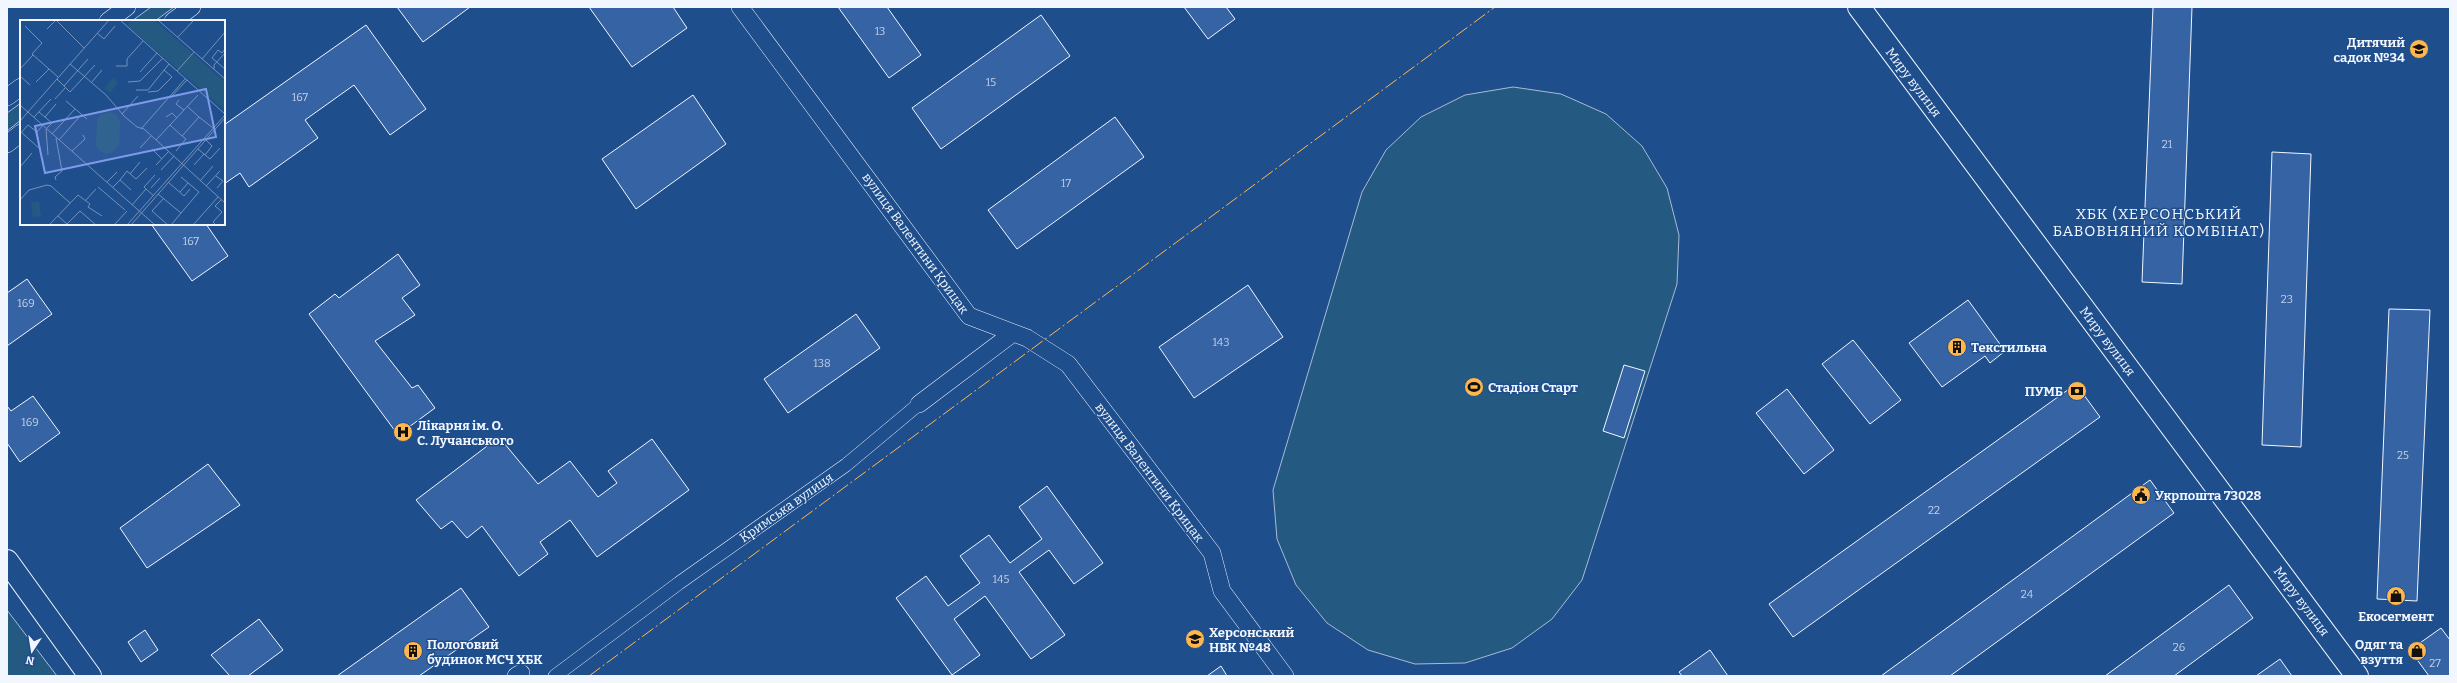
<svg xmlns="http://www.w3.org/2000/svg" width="2457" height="683" font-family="Bitter,serif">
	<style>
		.green { fill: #245a82; stroke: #a8bbd7 }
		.building { fill: #3563a3; stroke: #f2f6ff }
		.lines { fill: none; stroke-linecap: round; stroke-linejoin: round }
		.pedestrian-casing { stroke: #f2f6ff; stroke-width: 14 }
		.minor-casing { stroke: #f2f6ff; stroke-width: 18 }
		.tertiary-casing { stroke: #f2f6ff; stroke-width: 24 }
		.secondary-casing { stroke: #f2f6ff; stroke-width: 24 }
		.pedestrian { stroke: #1f4e8c; stroke-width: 13 }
		.minor { stroke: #1f4e8c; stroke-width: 17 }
		.tertiary { stroke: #1f4e8c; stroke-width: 22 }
		.secondary { stroke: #1f4e8c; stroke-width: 22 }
		.power { stroke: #ffb74d; stroke-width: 1; stroke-dasharray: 14 3 2 3; stroke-linecap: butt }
		.labels { text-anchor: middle; stroke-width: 3; stroke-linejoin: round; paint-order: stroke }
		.number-label { font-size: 11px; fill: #c3d1e8 }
		.poi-label { font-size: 13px; font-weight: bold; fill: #f2f6ff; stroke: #1f4e8c; text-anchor: start }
		.street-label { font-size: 13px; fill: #f2f6ff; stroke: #1f4e8c }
		.quarter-label { font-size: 15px; letter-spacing: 1px; fill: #f2f6ff; stroke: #1f4e8c }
		.inset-road { fill: none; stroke: #7391ba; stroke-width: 1 }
		.view { fill: #7d9aea; fill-opacity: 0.15; stroke: #7d9aea; stroke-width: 2 }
		.inset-edge { fill: none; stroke: #f2f6ff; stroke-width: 2 }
	</style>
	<rect width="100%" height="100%" fill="#1f4e8c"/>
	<!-- green -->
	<path class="green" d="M151,7h23l-19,14h-23z
		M1513,87l48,7 45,20 36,32 25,42 12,47 -2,49 -95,296 -30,39 -40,29 -47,15 -50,1 -47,-14 -41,-27 -31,-38 -19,-46 -4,-49 89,-298 24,-42 35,-33 44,-22z
		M21,103v17l-14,11v-18z
		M7,610l50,66h-50z"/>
	<!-- building -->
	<path class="building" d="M397,7h73l-47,35z
		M589,7h84l14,21 -55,39z
		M838,7h49l34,48 -32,23z
		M1184,7h42l9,12 -27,20z
		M2153,7h39l-10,277 -40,-2z
		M1041,15l29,41 -129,93 -29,-41z
		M366,25l60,84 -36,26 -36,-50 -49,35 13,18 -69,49 -9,-14 -16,11v-59z
		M693,95l33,49 -90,65 -34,-50z
		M1115,117l29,40 -127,92 -29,-39z
		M2272,152l39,2 -10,293 -39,-2z
		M151,224h55l22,32 -36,25z
		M398,254l22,31 -18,13 13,17 -40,26 37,47 6,-3 17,23 -37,27 -89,-121 26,-20 4,4z
		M27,279l25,35 -45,32v-53z
		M1248,285l35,52 -89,61 -35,-51z
		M1968,300l37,51 -15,12 -5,-7 -43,31 -33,-44z
		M2389,309l41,1 -13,291 -40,-2z
		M856,314l24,34 -92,65 -24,-34z
		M1853,340l48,60 -31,24 -48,-60z
		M1624,365l21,6 -21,67 -21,-7z
		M2076,384l24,33 -307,220 -24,-33z
		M1787,389l47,61 -30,24 -48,-61z
		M33,396l27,37 -40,29 -13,-19v-37l4,5z
		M499,437l39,47 32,-23 28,36 19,-14 -9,-12 44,-32 37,51 -92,67 -27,-37 -30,22 8,12 -29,22 -37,-50 -15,12 -15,-17 -11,8 -25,-29z
		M208,464l32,41 -93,63 -27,-40z
		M2150,480l24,33 -224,163h-69z
		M1047,486l56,77 -29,21 -25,-34 -30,22 46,63 -34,24 -46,-63 -31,23 26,36 -28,20 -56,-77 30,-22 22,30 32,-23 -20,-27 29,-21 21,28 32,-24 -23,-32z
		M2229,585l24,33 -79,58h-69z
		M461,588l28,39 -70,49h-82z
		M259,619l24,31 -35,26h-18l-19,-21z
		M2441,628l9,12v36h-21l-19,-26z
		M145,630l13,20 -17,12 -13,-20z
		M1710,650l18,26h-46l-3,-4z
		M2280,659l12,17h-36z
		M1221,666l6,10h-20z"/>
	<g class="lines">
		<defs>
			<path id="pedestrian" d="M555,676l124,-93 167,-118 73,-61"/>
			<path id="minor" d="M740,7l229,309 58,22 41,26 144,189 10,38 63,85
				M108,21l19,-14
				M173,21l19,-14
				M7,97l14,-10
				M7,144l14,-11
				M919,404l94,-71
				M516,676l5,-3"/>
			<path id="tertiary" d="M1859,7l498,669"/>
			<path id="secondary" d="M7,561l83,115"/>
		</defs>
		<!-- pedestrian casing -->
		<use href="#pedestrian" class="pedestrian-casing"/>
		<!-- minor casing -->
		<use href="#minor" class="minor-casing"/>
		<!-- tertiary casing -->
		<use href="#tertiary" class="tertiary-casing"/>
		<!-- secondary casing -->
		<use href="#secondary" class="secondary-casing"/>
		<!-- pedestrian -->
		<use href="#pedestrian" class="pedestrian"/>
		<!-- minor -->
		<use href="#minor" class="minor"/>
		<!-- tertiary -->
		<use href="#tertiary" class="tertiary"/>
		<!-- secondary -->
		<use href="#secondary" class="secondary"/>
		<!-- power -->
		<path class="power" d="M589,676l906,-669"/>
	</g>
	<!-- icons -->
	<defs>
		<symbol id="school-disc" viewBox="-11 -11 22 22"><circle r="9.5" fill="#ffb74d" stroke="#1f4e8c"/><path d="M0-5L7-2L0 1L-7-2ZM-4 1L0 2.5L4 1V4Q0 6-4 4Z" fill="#111"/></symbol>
		<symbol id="building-disc" viewBox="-11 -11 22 22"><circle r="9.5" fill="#ffb74d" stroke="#1f4e8c"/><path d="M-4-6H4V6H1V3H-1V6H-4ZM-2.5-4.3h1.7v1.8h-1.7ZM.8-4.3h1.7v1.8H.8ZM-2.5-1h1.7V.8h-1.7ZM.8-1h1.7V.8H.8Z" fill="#111"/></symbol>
		<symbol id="stadium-disc" viewBox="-11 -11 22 22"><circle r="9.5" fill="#ffb74d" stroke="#1f4e8c"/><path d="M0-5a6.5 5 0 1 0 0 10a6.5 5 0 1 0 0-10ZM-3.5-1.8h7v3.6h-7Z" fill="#111"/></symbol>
		<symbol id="bank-disc" viewBox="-11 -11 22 22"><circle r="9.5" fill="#ffb74d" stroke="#1f4e8c"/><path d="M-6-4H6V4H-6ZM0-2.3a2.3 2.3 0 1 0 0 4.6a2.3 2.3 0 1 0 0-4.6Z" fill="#111"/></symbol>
		<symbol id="hospital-disc" viewBox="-11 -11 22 22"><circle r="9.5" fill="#ffb74d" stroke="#1f4e8c"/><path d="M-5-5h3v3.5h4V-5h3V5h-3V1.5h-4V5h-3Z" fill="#111"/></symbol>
		<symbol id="civic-disc" viewBox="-11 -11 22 22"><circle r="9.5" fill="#ffb74d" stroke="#1f4e8c"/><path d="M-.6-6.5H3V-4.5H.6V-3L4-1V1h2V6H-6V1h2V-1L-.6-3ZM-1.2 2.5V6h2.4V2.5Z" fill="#111"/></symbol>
		<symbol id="shop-disc" viewBox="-11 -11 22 22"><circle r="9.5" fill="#ffb74d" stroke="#1f4e8c"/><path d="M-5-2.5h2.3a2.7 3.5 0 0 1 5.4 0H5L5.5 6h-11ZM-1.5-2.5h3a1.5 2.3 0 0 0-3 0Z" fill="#111"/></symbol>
	</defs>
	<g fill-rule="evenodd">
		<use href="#school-disc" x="2408" y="38" width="22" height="22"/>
		<use href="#building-disc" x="1946" y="336" width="22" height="22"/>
		<use href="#stadium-disc" x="1463" y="376" width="22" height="22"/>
		<use href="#bank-disc" x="2066" y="380" width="22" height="22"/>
		<use href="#hospital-disc" x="392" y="421" width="22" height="22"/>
		<use href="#civic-disc" x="2130" y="484" width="22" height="22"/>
		<use href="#shop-disc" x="2385" y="585" width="22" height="22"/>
		<use href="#school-disc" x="1184" y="628" width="22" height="22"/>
		<use href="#building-disc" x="402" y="640" width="22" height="22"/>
		<use href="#shop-disc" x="2406" y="640" width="22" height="22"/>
	</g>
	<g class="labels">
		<!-- number labels -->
		<g class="number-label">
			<text x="880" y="35">13</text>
			<text x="991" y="86">15</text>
			<text x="300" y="101">167</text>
			<text x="2167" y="148">21</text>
			<text x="1066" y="187">17</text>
			<text x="191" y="245">167</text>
			<text x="2287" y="303">23</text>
			<text x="26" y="307">169</text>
			<text x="1221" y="346">143</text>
			<text x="822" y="367">138</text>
			<text x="30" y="426">169</text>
			<text x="2403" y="459">25</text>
			<text x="1934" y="514">22</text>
			<text x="1001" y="583">145</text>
			<text x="2027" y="598">24</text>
			<text x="2179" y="651">26</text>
			<text x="2435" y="667">27</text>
		</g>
		<!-- poi labels -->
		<g class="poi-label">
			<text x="2405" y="47" text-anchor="end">Дитячий<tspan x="2405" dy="15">садок №34</tspan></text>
			<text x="1971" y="352">Текстильна</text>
			<text x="1488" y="392">Стадіон Старт</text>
			<text x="2063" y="396" text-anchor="end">ПУМБ</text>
			<text x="417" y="430">Лікарня ім. О.<tspan x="417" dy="15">С. Лучанського</tspan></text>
			<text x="2155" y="500">Укрпошта 73028</text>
			<text x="2396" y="621" text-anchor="middle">Екосегмент</text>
			<text x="1209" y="637">Херсонський<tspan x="1209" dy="15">НВК №48</tspan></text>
			<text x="427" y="649">Пологовий<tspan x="427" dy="15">будинок МСЧ ХБК</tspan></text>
			<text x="2403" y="649" text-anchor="end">Одяг та<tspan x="2403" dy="15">взуття</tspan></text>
		</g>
		<!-- street labels -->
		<g class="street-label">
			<text transform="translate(1914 82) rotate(53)" y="5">Миру вулиця</text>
			<text transform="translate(916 243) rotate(54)" y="5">вулиця Валентини Крицак</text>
			<text transform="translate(2108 341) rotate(53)" y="5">Миру вулиця</text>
			<text transform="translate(1150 472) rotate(53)" y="5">вулиця Валентини Крицак</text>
			<text transform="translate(786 507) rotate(-35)" y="5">Кримська вулиця</text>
			<text transform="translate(2302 601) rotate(53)" y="5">Миру вулиця</text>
		</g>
		<!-- quarter labels -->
		<g class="quarter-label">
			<text x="2159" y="219">ХБК (ХЕРСОНСЬКИЙ<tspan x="2159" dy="17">БАВОВНЯНИЙ КОМБІНАТ)</tspan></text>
		</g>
	</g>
	<!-- overview -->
	<g transform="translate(20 20)">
		<rect width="205" height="205" fill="#1f4e8c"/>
		<path d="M111,0h23l71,62v28l-98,-85zM93,58l5,5 -8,10 -6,-5zM91,92l6,3 3,7 -1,22 -6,8 -7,2 -6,-3 -4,-5 1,-26 4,-6zM19,181l2,15 -8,2 -2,-15z" fill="#245a82"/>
		<path class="inset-road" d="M100,0l105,94M138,0l67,59M5,6l17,17 -10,11 26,23M27,9l9,-9 28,28M77,13l7,6 11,-13M158,17l16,-17M205,29l-3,4 -4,-3 -6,8 13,11M182,39l23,-27M50,44l36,31 18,21 13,11 7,2 81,74M96,46h11v-7l16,-18M0,49l13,-14M194,49v-4l11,-12M157,51l17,-19M120,52l17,-19M0,56l10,9M37,59l13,13 25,-27M16,62l13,-13M108,62l12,-1 23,-23M71,63l11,-13M44,66l24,-27M116,70h12l21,-26M128,72l10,-1 14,-14 -8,-7M150,78l17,-18M35,79l10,-11M159,80l-3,4 8,6M46,81l21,18M0,85l135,120M19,92l13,11 -6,6 2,26M102,94l16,-18M14,97l17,-18M25,97l11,-13M146,97l6,-4 5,5M179,97l14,11M0,101l89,-101M150,105l12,11 17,-19 -12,-11M121,109l44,-50M1,112l19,17 -3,-17M0,114l8,-9 9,7 6,-7M32,114l23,-25M36,118l6,33 -7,6 1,3M39,120l22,-25M136,120l42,-45M120,128l11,-12M132,129l10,10M52,131l13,-12 -2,-4M156,131l10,-12 -4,-3M184,134l6,5 10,-11M185,135l7,-9 -6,-6M136,145l13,-14M174,145l10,-11 -6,-5M0,147l12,-14M141,150l13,-14M110,154l10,-12M196,156l7,5 -6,7M100,160l7,-9 9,8 11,-11M180,161l13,-15M87,162l10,-10M148,162l16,14 6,-7M186,166l14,-15M78,167l27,23M93,167l7,-7 11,10M131,168l9,-10M126,169l-2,-2 11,-12M160,172l8,-9M138,174l23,19 -10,12M144,178l-12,13 16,14M0,180l9,-10 18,-5 4,1 19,17M65,181l11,-12M112,185l14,-16 8,7M161,193l18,-21 -18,-15M38,196l10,9M47,204l13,-13 16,14M29,205l29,-30 12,9 -2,3 14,9M94,205l13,-14M107,205l98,-110M111,205l94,-107M173,205l25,-28M196,205l-3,-3 9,-10 -7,-6 6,-6"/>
		<path class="view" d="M186,69l10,48 -171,36 -10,-47z"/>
		<rect width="205" height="205" class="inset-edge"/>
	</g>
	<!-- border -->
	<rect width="2457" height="683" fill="none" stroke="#f2f6ff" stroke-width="16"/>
	<!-- north arrow -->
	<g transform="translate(32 651) rotate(192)" stroke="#1f4e8c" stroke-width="3" paint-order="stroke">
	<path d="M0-3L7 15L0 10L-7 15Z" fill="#f2f6ff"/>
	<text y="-6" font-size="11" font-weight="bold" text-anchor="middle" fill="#f2f6ff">N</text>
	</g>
</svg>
